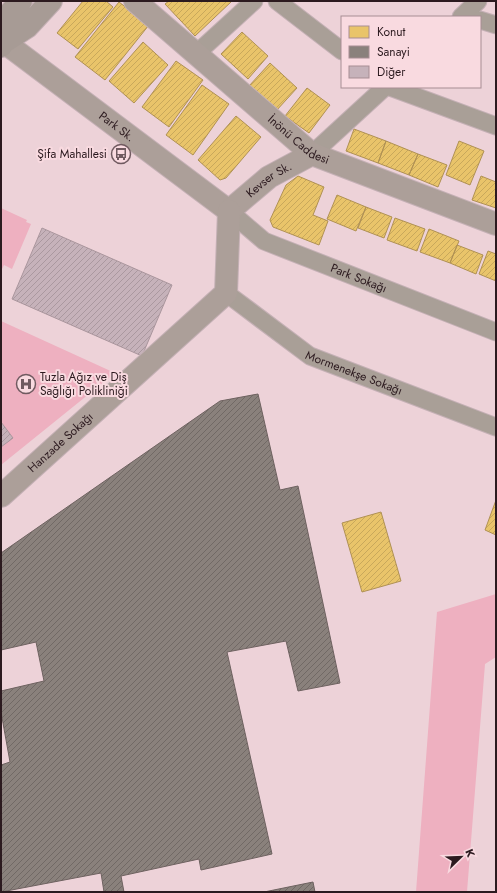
<svg xmlns="http://www.w3.org/2000/svg" width="497" height="893" font-family="Jost,sans-serif">
	<style>
		.green { fill: #eeb0c0 }
		.homes { fill: url(#homes-hatch); stroke: #b09154 }
		.industry { fill: url(#industry-hatch); stroke: #6e6260 }
		.building { fill: url(#building-hatch); stroke: #aa969d }
		.lines { fill: none; stroke-linecap: round; stroke-linejoin: round }
		.street-casing { stroke: #c4b0b5; stroke-width: 19 }
		.secondary-casing { stroke: #c4b0b5; stroke-width: 24 }
		.primary-casing { stroke: #c4b0b5; stroke-width: 24 }
		.street { stroke: #a99f97; stroke-width: 17 }
		.secondary { stroke: #ac9f99; stroke-width: 22 }
		.primary { stroke: #a79b95; stroke-width: 22 }
		.labels { text-anchor: middle; stroke-width: 4; stroke-linejoin: round; paint-order: stroke }
		.street-label { font-size: 12px; fill: #2c1a1f; stroke: #f9dae0 }
		.poi-label { font-size: 12px; fill: #2c1a1f; stroke: #f9dae0; text-anchor: end }
	</style>
	<defs>
		<pattern id="homes-hatch" width="6" height="6" patternUnits="userSpaceOnUse"><rect width="6" height="6" fill="#e9c46a"/><path d="M-1 1l2-2M0 6l6-6M5 7l2-2" fill="none" stroke="#c8a85b"/></pattern>
		<pattern id="industry-hatch" width="6" height="6" patternUnits="userSpaceOnUse"><rect width="6" height="6" fill="#8a817c"/><path d="M-1 1l2-2M0 6l6-6M5 7l2-2" fill="none" stroke="#716965"/></pattern>
		<pattern id="building-hatch" width="6" height="6" patternUnits="userSpaceOnUse"><rect width="6" height="6" fill="#c6b2ba"/><path d="M-1 1l2-2M0 6l6-6M5 7l2-2" fill="none" stroke="#aa989f"/></pattern>
	</defs>
	<rect width="100%" height="100%" fill="#edd2d8"/>
	<!-- green -->
	<path class="green" d="M1,208l26,12 -1,2 5,2 -19,45 -8,-4 -3,6z
		M1,321l114,52 -114,92z
		M496,594v63l-11,7 -18,228h-51l21,-280z"/>
	<!-- homes -->
	<path class="homes" d="M83,1h23l7,6 -35,42 -21,-16z
		M169,1h63l-37,35 -30,-32z
		M119,2l30,23 -44,55 -30,-23z
		M242,32l26,24 -20,23 -27,-25z
		M143,42l25,23 -34,38 -25,-22z
		M176,61l27,19 -34,47 -27,-20z
		M270,63l27,25 -21,23 -27,-25z
		M202,85l27,19 -36,51 -27,-20z
		M307,88l23,17 -21,28 -24,-17z
		M236,116l25,21 -35,41 -6,2 -22,-20z
		M354,129l32,12 -8,22 -32,-12z
		M386,141l32,13 -9,21 -31,-12z
		M459,141l25,10 -14,34 -24,-10z
		M418,154l29,11 -9,22 -29,-12z
		M298,176l26,11 -11,28 15,6 -9,24 -46,-18 -3,-7 16,-35z
		M481,176l15,6v26l-24,-8z
		M337,195l29,12 -10,24 -29,-12z
		M366,207l26,10 -8,21 -26,-10z
		M395,218l30,11 -8,22 -30,-11z
		M429,229l30,12 -9,22 -30,-11z
		M457,245l26,10 -7,19 -26,-11z
		M488,251l8,3v27l-17,-7z
		M496,500v35l-11,-5z
		M381,512l20,69 -39,11 -20,-69z"/>
	<!-- industry -->
	<path class="industry" d="M258,394l22,96 18,-4 42,197 -42,8 -12,-50 -59,11 45,202 -71,16 -2,-11 -78,17 3,16h-20l-3,-19 -100,19v-127l9,-3 -9,-50v-21l43,-10 -8,-39 -35,8v-97l219,-152z
		M313,882l2,10h-51z"/>
	<!-- building -->
	<path class="building" d="M42,228l130,57 -30,71 -130,-57z
		M1,422l12,16 -12,9z"/>
	<g class="lines">
		<defs>
			<g id="street">
				<path d="M277,1l65,50"/>
				<path d="M461,17l17,-16"/>
				<path d="M480,20l16,5"/>
				<path d="M196,54l58,-53"/>
				<path d="M390,87l106,39"/>
				<path d="M312,154l73,-67"/>
				<path id="s1" d="M229,211l35,30 232,91"/>
				<path id="s2" d="M226,293l84,63 186,71"/>
			</g>
			<g id="secondary">
				<path id="s3" d="M135,1l177,153 184,70"/>
				<path id="s4" d="M4,42l225,169"/>
				<path id="s5" d="M229,211l40,-34 43,-23"/>
				<path id="s6" d="M1,496l225,-203 3,-82"/>
			</g>
			<path id="primary" d="M4,42l7,-30 10,-11
				M1,46l3,-4 23,-15 24,-26"/>
		</defs>
		<!-- street casing -->
		<use href="#street" class="street-casing"/>
		<!-- secondary casing -->
		<use href="#secondary" class="secondary-casing"/>
		<!-- primary casing -->
		<use href="#primary" class="primary-casing"/>
		<!-- street -->
		<use href="#street" class="street"/>
		<!-- secondary -->
		<use href="#secondary" class="secondary"/>
		<!-- primary -->
		<use href="#primary" class="primary"/>
	</g>
	<!-- icons -->
	<defs>
		<symbol id="bus-ring" viewBox="-11 -11 22 22"><circle r="9.5" fill="#f9dae0" stroke="#705a60" stroke-width="1.5"/><path d="M-5-6H5V4H4V6H2V4H-2V6H-4V4H-5ZM-3.5-4V0h7V-4ZM-3.5 1.2v1.5H-2V1.2ZM2 1.2v1.5H3.5V1.2Z" fill="#705a60"/></symbol>
		<symbol id="hospital-ring" viewBox="-11 -11 22 22"><circle r="9.5" fill="#f9dae0" stroke="#705a60" stroke-width="1.5"/><path d="M-5-5h3v3.5h4V-5h3V5h-3V1.5h-4V5h-3Z" fill="#705a60"/></symbol>
	</defs>
	<g fill-rule="evenodd">
		<use href="#bus-ring" x="110" y="143" width="22" height="22"/>
		<use href="#hospital-ring" x="15" y="373" width="22" height="22"/>
	</g>
	<g class="labels">
		<!-- street labels -->
		<g class="street-label">
			<text dy="4" stroke="none"><textPath href="#s4" startOffset="141">Park Sk.</textPath></text>
			<text dy="4" stroke="none"><textPath href="#s3" startOffset="215">İnönü Caddesi</textPath></text>
			<text dy="4" stroke="none"><textPath href="#s5" startOffset="51">Kevser Sk.</textPath></text>
			<text dy="4" stroke="none"><textPath href="#s1" startOffset="148">Park Sokağı</textPath></text>
			<text dy="4" stroke="none"><textPath href="#s2" startOffset="152">Mormenekşe Sokağı</textPath></text>
			<text dy="4" stroke="none"><textPath href="#s6" startOffset="80">Hanzade Sokağı</textPath></text>
		</g>
		<!-- poi labels -->
		<g class="poi-label">
			<text x="107" y="158">Şifa Mahallesi</text>
			<text x="40" y="381" text-anchor="start">Tuzla Ağız ve Diş<tspan x="40" dy="14">Sağlığı Polikliniği</tspan></text>
		</g>
	</g>
	<!-- border -->
	<rect width="497" height="893" fill="none" stroke="#2c1a1f" stroke-width="4"/>
	<!-- legend -->
	<rect x="341" y="16" width="140" height="72" fill="#f9dae0" stroke="#a78d93"/>
	<rect x="349" y="26" width="20" height="12" fill="#e9c46a" stroke="#a78d93"/>
	<text x="377" y="36" font-size="12" fill="#2c1a1f">Konut</text>
	<rect x="349" y="46" width="20" height="12" fill="#8a817c" stroke="#a78d93"/>
	<text x="377" y="56" font-size="12" fill="#2c1a1f">Sanayi</text>
	<rect x="349" y="66" width="20" height="12" fill="#c6b2ba" stroke="#a78d93"/>
	<text x="377" y="76" font-size="12" fill="#2c1a1f">Diğer</text>
	<!-- north arrow -->
	<g transform="translate(461 857) rotate(67)" stroke="#f9dae0" stroke-width="3" paint-order="stroke">
	<path d="M0-3L7 15L0 10L-7 15Z" fill="#2c1a1f"/>
	<text y="-6" font-size="11" font-weight="bold" text-anchor="middle" fill="#2c1a1f">K</text>
	</g>
</svg>
